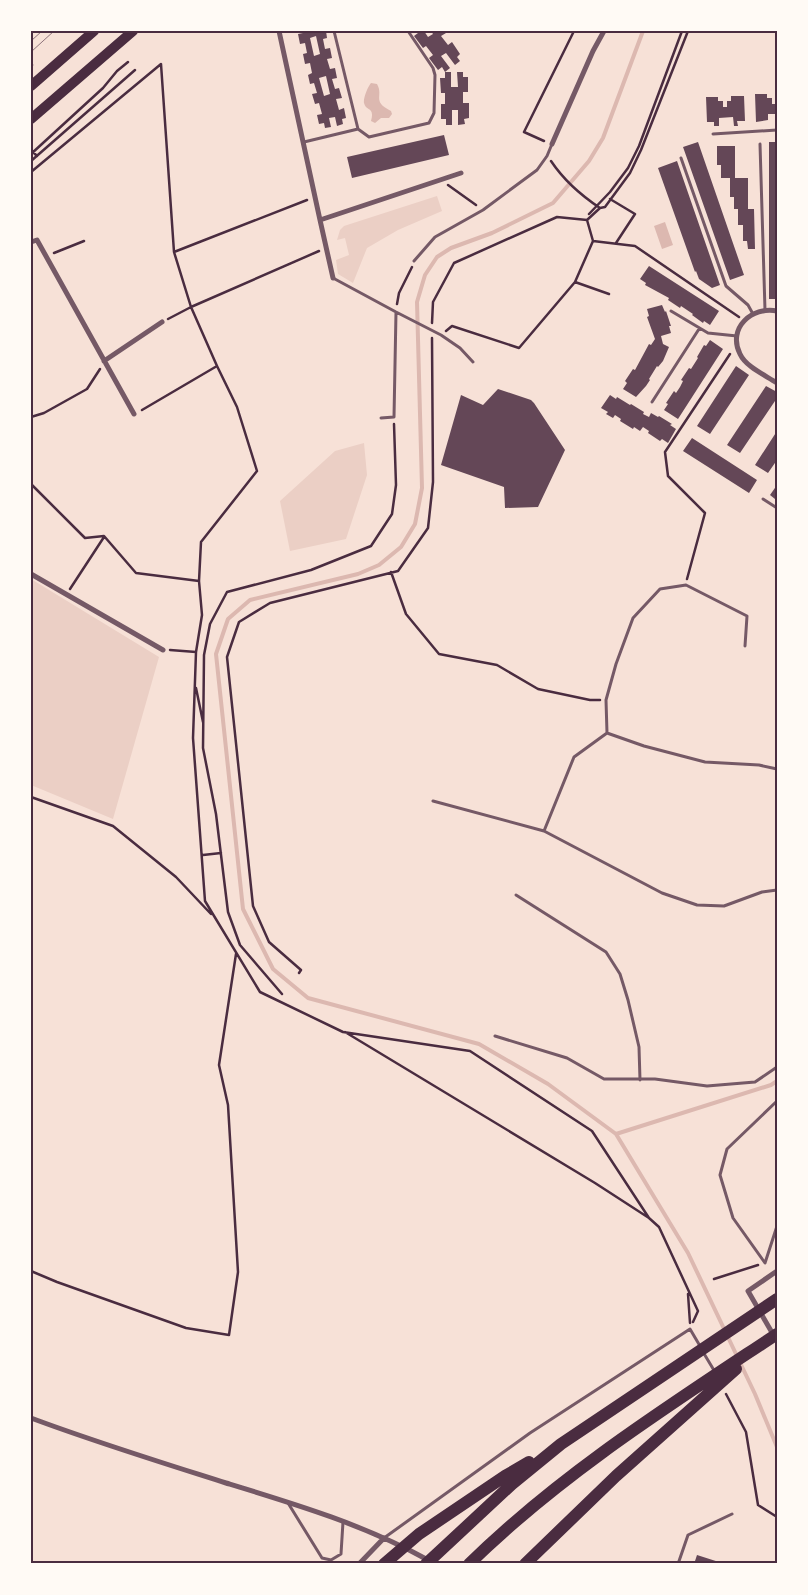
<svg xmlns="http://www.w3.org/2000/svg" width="808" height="1595" font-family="'Roboto Condensed',sans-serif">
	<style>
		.green { fill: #ebcfc5 }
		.water { fill: #dcb8b0 }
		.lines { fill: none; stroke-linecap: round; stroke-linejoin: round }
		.stream { stroke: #dcb8b0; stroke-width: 4 }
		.building { fill: #644757; fill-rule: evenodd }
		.path { stroke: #4a2c40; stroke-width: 2.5 }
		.service { stroke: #755966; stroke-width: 3 }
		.minor { stroke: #755966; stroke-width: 5 }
		.primary { stroke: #4a2c40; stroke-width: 10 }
		.motorway { stroke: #4a2c40; stroke-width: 12 }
		.tram { stroke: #8f747c; stroke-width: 1 }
		.neatline { fill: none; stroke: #4a2c40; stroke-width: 2 }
	</style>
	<rect width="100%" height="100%" fill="#f7e1d7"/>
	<!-- green -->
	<path class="green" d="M437,196l5,15 -44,19 -31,18 -14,35 -15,-9 -2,-14 13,-5 -4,-17 -8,2 3,-10 4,-4z
		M364,443l3,32 -21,64 -56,12 -10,-50 55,-50z
		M31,579l128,78 -46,162 -82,-34z"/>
	<!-- water -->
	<path class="water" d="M371,83l6,1c7,12 -6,17 14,27l1,3 -3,4h-8l-6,5 -4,-2c4,-15 -5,-9 -7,-18 -1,-4 4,-17 7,-20z
		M665,222l8,23 -11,4 -8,-23z"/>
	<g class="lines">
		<!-- stream -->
		<path class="stream" d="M643,31l-40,107 -14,23 -36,42 -61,30 -41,15 -14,9 -12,18 -8,27 5,186 -7,36 -14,23 -22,18 -21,9 -108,26 -22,19 -12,35 27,255 30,60 35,29 171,46 69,40 68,50 72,119 67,141 22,53
			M616,1134l155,-49 6,-4"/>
	</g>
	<!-- building -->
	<path class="building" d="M302,31h24l1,7 -4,1 2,10 5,-1 2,10 -5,1 3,10 5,-1 2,10 -5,1 3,10 4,-1 3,10 -6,1 3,11 5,-2 2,10 -4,1 1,5 -6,2 -2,-9 -6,1 2,9 -6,1 -1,-5 -5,1 -2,-9 5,-1 -3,-11 -4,1 -3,-10 5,-1 -3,-10 -4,1 -2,-9 4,-2 -2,-10 -5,1 -2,-10 4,-1 -2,-10 -5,1 -2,-10 5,-1zM316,36l4,18 -6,2 -4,-18zM326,76l4,18 -6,2 -5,-18z
		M416,31h8l4,6 5,-3 -2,-3h14l1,2 -5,3 7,9 4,-3 8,12 -3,3 3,4 -5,4 -9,-12 -5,3 9,12 -5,4 -3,-5 -4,3 -9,-12 4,-3 -7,-9 -3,2 -9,-12 4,-3z
		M445,72h6v15h7l-1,-15h6v5h5v15h-5v11h6v15l-5,1 1,5 -7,1v-15h-6v15h-6v-6h-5v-15h4v-11h-4l-1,-15h5z
		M755,94h12v4h5v6h5v10h-9v6l-12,2z
		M731,96h13l1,25h-8l1,5h-4l-1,-9 -14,1v8h-5v-4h-7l-1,-25h12v4h5v6h4v-6h4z
		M444,135l5,20 -97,23 -5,-21z
		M698,142l46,133 -14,5 -47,-133z
		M769,142h8v157h-8z
		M717,146h18v32h13v31h6l1,40h-7l-1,-8h-4v-16h-5v-16h-4v-12h-4v-19h-9v-13h-4z
		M677,161l43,124 -8,3 -13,-9 -3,-8 -1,1 -37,-104z
		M649,266l70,45 -9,14 -6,-4 -1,2 -11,-8 1,-1 -12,-8 -1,2 -12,-8 1,-2 -24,-13 1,-2 -6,-4z
		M662,305l3,7 1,-1 5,15h-2l2,7 -10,3 2,8 6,3 -6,14 -5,6 -1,-1 -8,13 1,1 -4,6 -10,11 -13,-8 4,-6 -2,-2 8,-12 2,1 14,-26 2,1 4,-6 -8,-22 2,-1 -2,-7z
		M710,340l13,9 -45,70 -14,-9 4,-6 -2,-1 8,-12 2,2 4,-6 3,-6 -2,-1 8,-12 2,1 7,-11 -1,-1 7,-12 2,1z
		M736,366l13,9 -39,59 -13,-8z
		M766,386l11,6v6l-37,55 -13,-8z
		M498,389l33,11 3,3 31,47 -27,57 -33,1 -1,-21 -63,-22 20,-70 22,10z
		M610,395l6,4 1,-2 13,8 1,-1 13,8 -1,2 6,3 2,-4 7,4 1,-1 13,8 -2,1 6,4 -8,14 -6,-4 -2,2 -12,-8 1,-2 -6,-4 -3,4 -6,-4 -1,2 -13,-8 1,-2 -6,-4 -2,3 -7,-4 2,-2 -7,-4z
		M777,431v29l-9,13 -13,-8z
		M692,438l65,42 -8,13 -66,-42z
		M777,485v11l-2,3 -5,-4z
		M697,1555l25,8v1h-28z"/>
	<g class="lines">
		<!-- path -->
		<path class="path" d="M31,66l1,-1
			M544,141l-20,-9 50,-101
			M31,150l6,6
			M31,154l72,-66 14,-17 11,-9
			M31,161l104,-91
			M551,161c12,18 31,35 49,47
			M31,172l130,-108 13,188 133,-52
			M448,185l28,20
			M610,199l25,15 -19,29
			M589,214l21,-22 18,-24 11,-22 43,-115
			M587,220l6,21 42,5 104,71
			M174,252l17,55 128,-56
			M54,253l30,-12
			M575,282l34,12
			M397,304l2,-11 13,-26
			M432,323l1,-21 21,-39 103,-46 30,3 13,-12 5,-1 25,-34 11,-23 47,-119
			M446,331l6,-5 67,22 56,-66 18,-41
			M217,366l20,41 20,64 -56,71 -2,39 3,34 -6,37 -3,86 12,163 55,91 83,40 127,19 122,80 57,87
			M142,410l75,-44 -26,-59 -23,12
			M31,417l13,-4 43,-24 13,-20
			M31,484l54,54 19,-2 32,37 63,8
			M391,572l15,42 33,40 58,11 41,24 52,11h10
			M687,579l18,-66 -37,-37 -3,-24 65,-98
			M70,589l34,-52
			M170,650l26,2
			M196,688l7,34
			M31,797l82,29 63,51 35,37
			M203,855l18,-2
			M299,973l2,-3 -32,-28 -16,-36 -26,-249 12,-35 31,-19 128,-32 30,-43 5,-46 -1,-144
			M282,994l-42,-49 -12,-33 -12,-98 -13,-66 1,-93 6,-31 17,-32 84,-22 60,-24 21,-32 4,-29 -2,-61
			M345,1032l250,151 54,35 10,9 39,84 -5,11
			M31,1271l26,11 129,46 43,7 9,-63 -10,-167 -9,-40 17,-111
			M714,1279l44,-14
			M688,1294l2,29
			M726,1394l20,38 12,73 19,12"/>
		<!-- service -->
		<path class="service" d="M334,31l24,98 11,8 60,-14 5,-10 1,-38 -2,-7 -25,-37
			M713,134l64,-4
			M304,142l54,-13
			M760,144l5,166
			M681,158l45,128 22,19 5,9
			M414,261l21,-24 48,-27 54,-40 10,-14 5,-12
			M333,278l63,34 45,23 19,13 13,14
			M671,311l37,22 29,3
			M652,402l47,-73
			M381,418l13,-1 2,-105
			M763,499l14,9
			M745,646l2,-30 -61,-31 -26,4 -27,29 -17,46 -10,36 1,33 37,13 61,16 54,3 18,4
			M433,801l111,30 118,62 35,12 27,1 38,-14 15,-2
			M544,831l30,-74 33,-24
			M516,895l90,57 14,22 8,26 11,47 1,33
			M495,1036l72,22 37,21h51l52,7 48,-4 22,-15
			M777,1101l-50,48 -7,26 13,43 32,45 12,-37
			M703,1352l12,20
			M288,1503l34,55 9,2 10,-6 2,-32
			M384,1538l146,-105 160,-104 10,17
			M678,1564l10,-29 44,-21"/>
		<!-- minor -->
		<path class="minor" d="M279,31l41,189 141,-47
			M552,144l41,-93 11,-20
			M320,220l13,58
			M31,242l6,-2 97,174
			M777,311c-25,-5 -50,17 -37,43 6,13 25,21 37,29
			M104,361l58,-39
			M31,574l132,76
			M774,1336l-26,-45 29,-20
			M31,1418c64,24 129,44 195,65 69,21 139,42 202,77
			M359,1564l25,-26"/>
		<!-- primary -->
		<path class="primary" d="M31,86l63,-55
			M31,119l102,-88"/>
		<!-- motorway -->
		<path class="motorway" d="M384,1564l35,-30 86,-58 24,-14
			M426,1564l86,-80 49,-40 216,-145
			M469,1564c92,-90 201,-159 308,-230
			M525,1564l91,-88 120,-107"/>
		<!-- tram -->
		<path class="tram" d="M31,41l11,-10
			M31,52l23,-21"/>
	</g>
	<!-- border -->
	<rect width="808" height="1595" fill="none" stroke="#fffaf5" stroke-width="65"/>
	<rect x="32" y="32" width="744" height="1530" class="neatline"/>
</svg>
